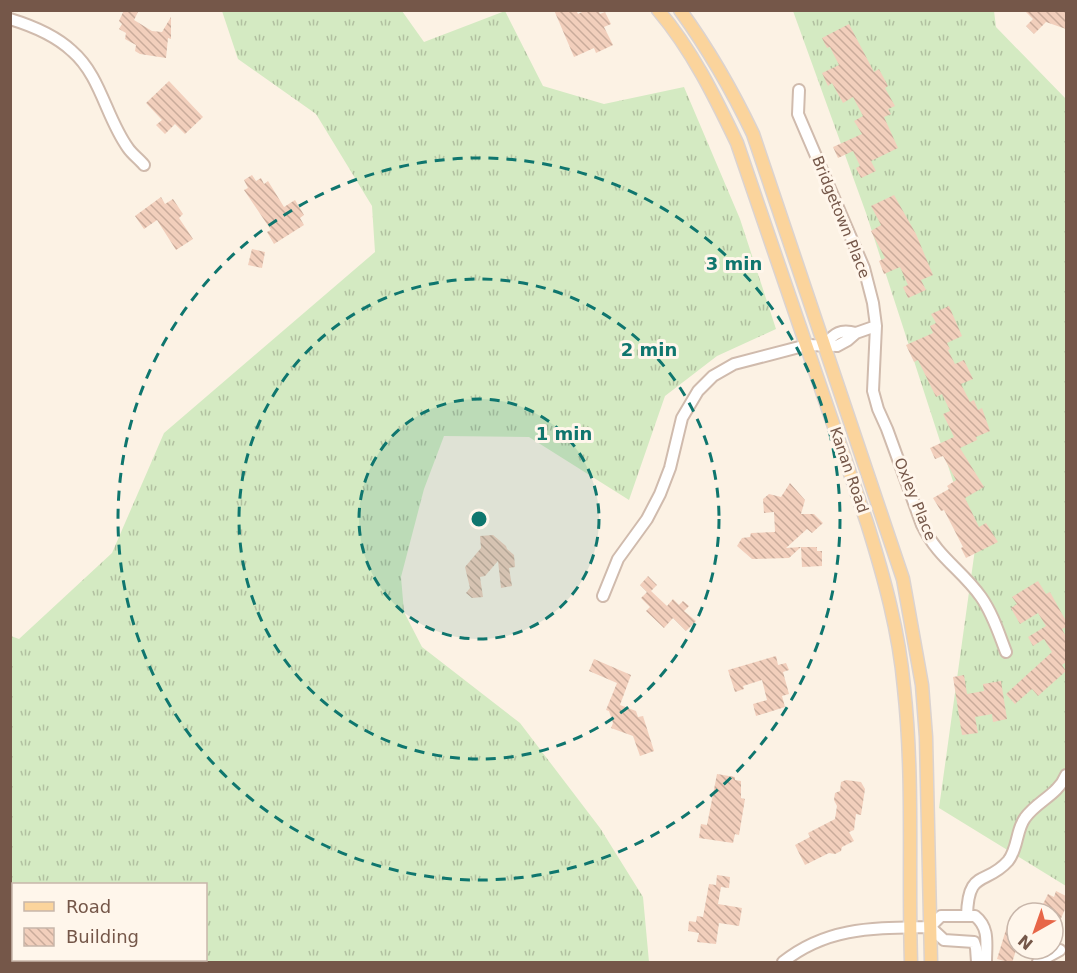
<svg xmlns="http://www.w3.org/2000/svg" width="1077" height="973" font-family="'DejaVu Sans',sans-serif">
	<style>
		.grass { fill: url(#grass-tufts); fill-rule: evenodd }
		.building { fill: url(#building-back-hatch) }
		.lines { fill: none; stroke-linecap: round; stroke-linejoin: round }
		.minor-casing { stroke: #d0bbad; stroke-width: 14 }
		.major-casing { stroke: #dbd3d0; stroke-width: 15 }
		.minor { stroke: #fff; stroke-width: 10 }
		.major { stroke: #fbd49c; stroke-width: 12 }
		.ring { fill: none; stroke: #0f766e; stroke-width: 3; stroke-dasharray: 10 8 }
		.labels { text-anchor: middle; stroke-width: 6; stroke-linejoin: round; paint-order: stroke }
		.street-label { font-size: 15px; fill: #755749; stroke: #fff6eb }
		.centre { fill: #0f766e; stroke: #fff6eb; stroke-width: 3 }
		.ring-label { font-size: 18px; text-anchor: middle; font-weight: bold; fill: #0f766e; stroke: #fff6eb; stroke-width: 6; stroke-linejoin: round; paint-order: stroke }
	</style>
	<defs>
		<pattern id="grass-tufts" width="24" height="20" patternUnits="userSpaceOnUse" patternTransform="scale(1.5)"><rect width="24" height="20" fill="#d4eac2"/><path d="M3 7l-1-3M5 7V3M7 7l1-3M15 17l-1-3M17 17v-4M19 17l1-3" fill="none" stroke="#b1c0a0"/></pattern>
		<pattern id="building-back-hatch" width="6" height="6" patternUnits="userSpaceOnUse" patternTransform="scale(1.5)"><rect width="6" height="6" fill="#f2cfbc"/><path d="M-1 5l2 2M0 0l6 6M5-1l2 2" fill="none" stroke="#c9ab9b"/></pattern>
	</defs>
	<rect width="100%" height="100%" fill="#fcf2e4"/>
	<!-- grass -->
	<path class="grass" d="M222,11h180l22,31 81,-31 38,75 61,18 80,-17 56,132 36,110 -59,27 -52,40 -36,104 -100,-63 -85,-1 -20,53 -23,88 3,35 18,35 98,76 80,105 43,69 6,65h-638v-326l8,3 93,-86 52,-120 211,-181 -3,-46 -56,-92 -78,-55zM206,884v76h-192v-76z
		M793,11h201l2,16 70,72v787l-127,-78 36,-259 -109,-336z"/>
	<!-- building -->
	<path class="building" d="M124,10h15l-5,10 18,11 10,1 9,-15v22l-3,-1 -2,20 -26,-4 -5,-3 1,-6 -11,-6 1,-6 -7,-4 3,-5 -3,-3z
		M554,10h22l2,4 8,-4h12l2,4 5,-2 6,12 -7,3 9,18 -17,8 -2,-5 -20,9z
		M1024,10h42v19l-20,-7 -12,12 -8,-8 7,-7z
		M849,24l25,48 5,-3 9,17 -3,2 10,18 -7,3 3,5 -7,3 14,31 -27,13 5,10 -15,7 -5,-10 4,-2 -7,-15 -15,7 -5,-11 29,-13 -8,-13 9,-5 -10,-19 -10,6 -11,-20 -4,3 -6,-13 17,-8 -9,-18 -3,1 -5,-10z
		M169,81l34,36 -18,17 -10,-10 -10,10 -9,-9 6,-5 -16,-17z
		M252,175l4,6 5,-3 3,6 4,-3 16,26 11,-7 9,15 -4,3 4,7 -30,19 -7,-12 4,-2 -27,-40 4,-2 -4,-8z
		M894,195l22,39 17,41 -12,5 5,10 -18,8 -5,-11 5,-2 -8,-18 -16,7 -5,-13 6,-3 -14,-27 10,-6 -10,-19z
		M161,197l4,7 8,-5 10,15 -4,4 14,21 -17,11 -19,-30 -13,9 -9,-13z
		M252,249l13,3 -3,16 -14,-3z
		M949,306l13,30 -15,7 3,6 -2,1 7,14 9,-4 9,19 -12,5 9,18 4,-2 4,10 4,-2 8,23 -14,6 1,3 -17,8 24,39 -19,11 14,29 7,-4 12,19 -32,16 -5,-10 2,-1 -19,-37 -3,1 -8,-13 16,-9 -2,-3 9,-6 -13,-24 -8,3 -5,-11 24,-11 -11,-23 7,-3 -8,-17 -6,3 -18,-37 -4,2 -8,-17 27,-12 -3,-7 6,-3 -5,-9z
		M790,483l15,17 -4,14h13l9,9 -11,10 -5,-4 -21,19 15,-1 -12,11 -37,1 -15,-13 5,-8 8,-1 1,-4 24,-1 -1,-20 -10,1 -1,-14 6,-5 12,3z
		M493,535l13,11 1,3 7,6 1,12 -6,1 3,18 -11,2 -3,-27 -13,15 -5,1 3,20 -11,1 -6,-5 4,-5 -5,-21 16,-19 -1,-12z
		M801,547h16v4h5v15l-20,1z
		M648,576l9,9 -6,6 16,15 6,-7 6,6 4,-4 6,5 -5,5 12,10 -10,10 -13,-13 -9,10 -18,-17 4,-4 -9,-9 6,-6 -7,-7z
		M1038,581l8,13 4,-2 16,29v6l-4,2 4,8v25l-4,3 4,6 -28,25 -6,-7 -17,15 -9,-10 46,-42 -8,-13 -11,7 -5,-9 18,-11 -8,-13 -18,11 -9,-16 6,-4 -5,-7z
		M776,656l2,9 8,-2 3,7 -6,2 6,22 -7,2 3,11 -29,9 -3,-12 14,-4 -5,-20 -19,6 1,3 -9,3 -7,-22z
		M594,659l37,16 -11,30 16,6 2,6 5,-1 11,35 -14,5 -7,-20 -22,-8 2,-5 -4,-12 -3,-1 11,-27 -28,-12z
		M964,675l3,19 17,-3 -1,-7 18,-3 6,38 -14,3 -1,-8 -17,3 3,16 -16,2 -9,-58z
		M717,774l18,3v3l6,1v17l4,1 -6,36 -4,-1 -2,9 -34,-5 2,-14 6,1z
		M846,780l15,2 4,7 -4,26 -5,-1 -2,16 -5,2 5,9 -12,6 -1,4 -6,3 -6,-1 -24,12 -10,-20 15,-8 -2,-4 27,-14 2,-13 -3,-6 1,-7 5,-2 1,-9z
		M717,875l13,2 -1,11 -8,-1 -3,17 24,4 -3,18 -20,-3 -3,21 -19,-2 2,-9 -11,-2 1,-10 7,1 1,-6 6,1 6,-33 7,1z
		M1056,891l10,5v11l-7,16 -6,-3v-7l-12,-5 7,-14 6,3z
		M1008,923l9,2v22l-5,16 -15,-4z"/>
	<g class="lines">
		<defs>
			<path id="minor" d="M10,19c23,7 45,16 62,32 29,25 34,67 56,97 4,6 11,11 16,17
				M876,326l-3,65 5,18 9,20 35,96c16,33 39,44 59,72 12,17 18,37 25,55
				M824,345c11,-12 16,-16 32,-12
				M603,596l15,-37 29,-40 13,-25 10,-26 12,-50 16,-27 15,-15 21,-12 73,-19 30,1 11,-6 8,-7 20,-7 -3,-23 -9,-35 -66,-154 1,-24
				M967,916c1,-48 19,-30 41,-55 10,-12 8,-31 17,-43 12,-17 33,-23 41,-43
				M930,927l14,13 30,2 2,6 1,14
				M783,962c45,-36 93,-34 147,-35l11,-11h34c15,12 11,28 11,46
				M1038,962l22,-12"/>
			<path id="major" d="M658,10c34,40 57,87 79,133l130,380c17,54 32,108 37,165 10,91 4,183 7,274
				M680,10c29,40 52,80 73,124l150,445 19,106 4,52 5,225"/>
		</defs>
		<!-- minor casing -->
		<use href="#minor" class="minor-casing"/>
		<!-- major casing -->
		<use href="#major" class="major-casing"/>
		<!-- minor -->
		<use href="#minor" class="minor"/>
		<!-- major -->
		<use href="#major" class="major"/>
	</g>
	<!-- distance rings -->
	<circle cx="479" cy="519" r="120" fill="#0f766e" fill-opacity=".12"/>
	<g class="ring">
		<circle cx="479" cy="519" r="120"/>
		<circle cx="479" cy="519" r="240"/>
		<circle cx="479" cy="519" r="361"/>
	</g>
	<g class="labels">
		<!-- street labels -->
		<g class="street-label">
			<text transform="translate(841 217) rotate(68)" y="5">Bridgetown Place</text>
			<text transform="translate(849 470) rotate(71)" y="5">Kanan Road</text>
			<text transform="translate(915 499) rotate(68)" y="5">Oxley Place</text>
		</g>
	</g>
	<circle cx="479" cy="519" r="9" class="centre"/>
	<g class="ring-label">
		<text x="734" y="270">3 min</text>
		<text x="649" y="356">2 min</text>
		<text x="564" y="440">1 min</text>
	</g>
	<!-- border -->
	<rect width="1077" height="973" fill="none" stroke="#755749" stroke-width="24"/>
	<!-- legend -->
	<rect x="12" y="883" width="195" height="78" fill="#fff6eb" stroke="#c8b6aa" stroke-width="1.5"/>
	<rect x="24" y="902" width="30" height="9" fill="#fbd49c" stroke="#c8b6aa" stroke-width="1.5"/>
	<text x="66" y="913" font-size="18" fill="#755749">Road</text>
	<rect x="24" y="928" width="30" height="18" fill="url(#building-back-hatch)" stroke="#c8b6aa" stroke-width="1.5"/>
	<text x="66" y="943" font-size="18" fill="#755749">Building</text>
	<!-- north arrow -->
	<g transform="translate(1035 931) rotate(220)"><circle r="28" fill="#fff6eb" stroke="#c8b6aa" stroke-width="1.5"/>
	<path d="M0-4.5L10 22L0 15L-10 22Z" fill="#e76648"/>
	<text y="-9" font-size="16" font-weight="bold" text-anchor="middle" fill="#755749">N</text>
	</g>
</svg>
